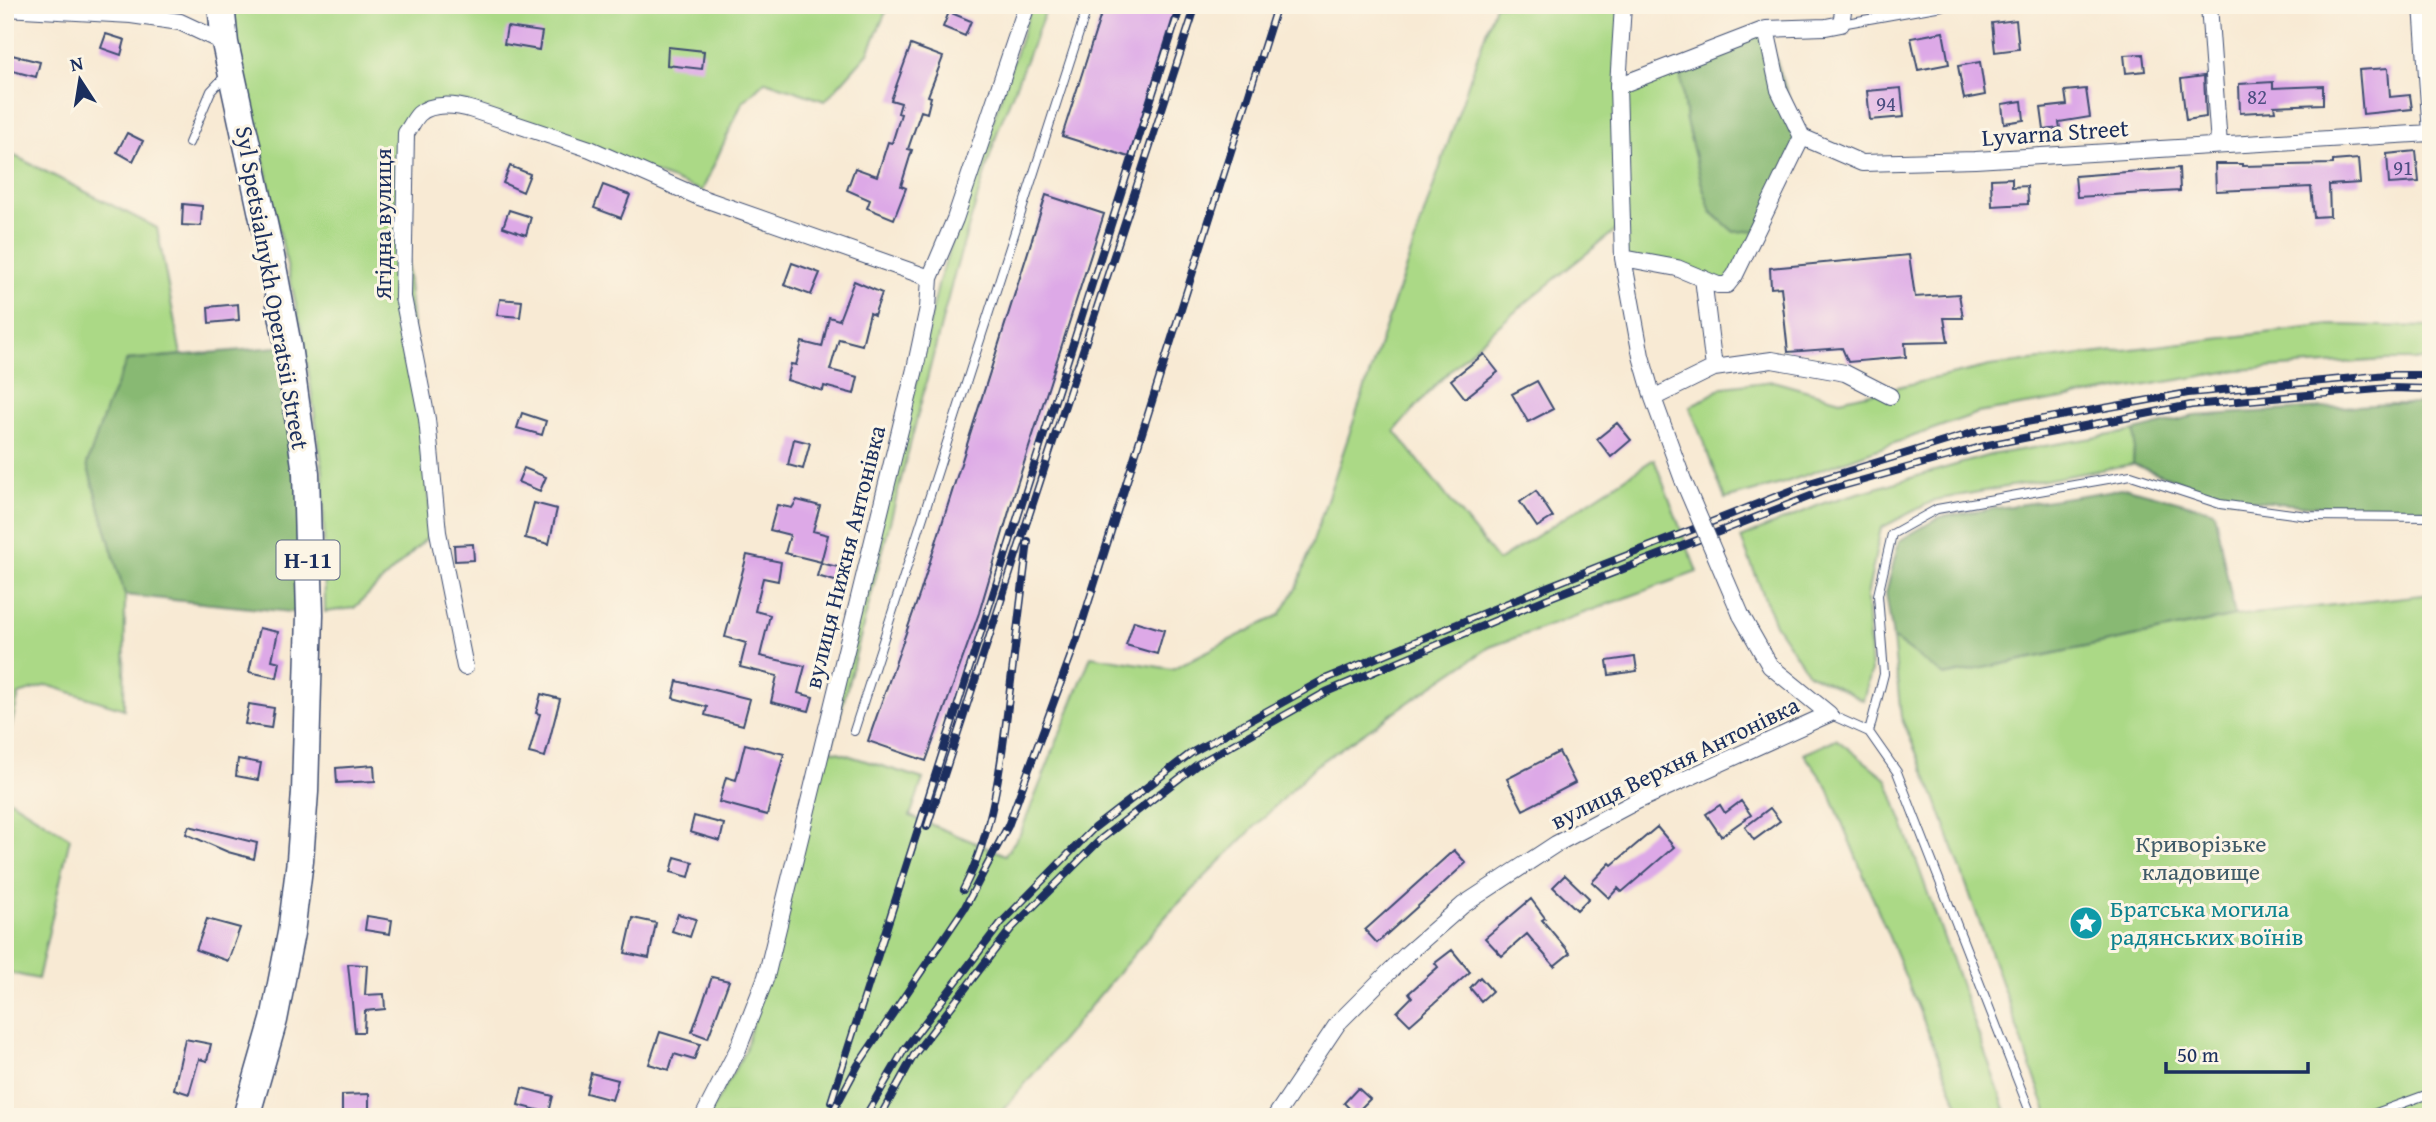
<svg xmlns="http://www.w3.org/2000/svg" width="2436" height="1122" font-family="'Gentium Book Plus',serif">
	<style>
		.green { fill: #abd986; stroke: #638472; stroke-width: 2 }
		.forest { fill: #88b973; stroke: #527468; stroke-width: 2 }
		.building { fill: #dda9e7 }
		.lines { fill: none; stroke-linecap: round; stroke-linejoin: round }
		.lane-casing { stroke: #3c4b70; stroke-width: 10 }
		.street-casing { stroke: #3c4b70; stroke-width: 18 }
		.primary-casing { stroke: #3c4b70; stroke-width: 29 }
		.lane { stroke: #fff; stroke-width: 8 }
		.street { stroke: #fff; stroke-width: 16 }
		.primary { stroke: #fff; stroke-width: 26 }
		.rail-casing { stroke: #1b2f5e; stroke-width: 8 }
		.rail { stroke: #fcf5e5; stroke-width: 5; stroke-dasharray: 16; stroke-linecap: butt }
		.street-bridge-casing { stroke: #3c4b70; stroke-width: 18; stroke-linecap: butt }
		.street-bridge { stroke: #fff; stroke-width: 16 }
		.labels { text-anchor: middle; stroke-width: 6; stroke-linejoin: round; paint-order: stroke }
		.number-label { font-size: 21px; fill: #4c4e80 }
		.shield { fill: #fcf5e5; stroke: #5e6a86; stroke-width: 2 }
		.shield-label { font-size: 23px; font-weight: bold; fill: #1b2f5e }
		.street-label { font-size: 24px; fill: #1b2f5e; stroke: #fcf5e5 }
		.park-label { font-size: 24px; fill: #3f5a68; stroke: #fcf5e5 }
		.culture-label { font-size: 24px; fill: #0d838f; stroke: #fcf5e5; text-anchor: start }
	</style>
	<rect width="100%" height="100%" fill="#fcf5e5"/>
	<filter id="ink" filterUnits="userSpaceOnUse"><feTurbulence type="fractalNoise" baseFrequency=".0143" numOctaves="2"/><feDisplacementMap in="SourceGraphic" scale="14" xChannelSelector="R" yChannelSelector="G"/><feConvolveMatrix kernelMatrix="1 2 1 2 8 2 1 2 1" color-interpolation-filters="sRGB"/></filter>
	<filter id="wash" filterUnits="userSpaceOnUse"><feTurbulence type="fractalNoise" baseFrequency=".00686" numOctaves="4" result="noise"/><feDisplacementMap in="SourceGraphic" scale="28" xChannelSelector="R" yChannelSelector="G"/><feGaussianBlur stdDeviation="1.57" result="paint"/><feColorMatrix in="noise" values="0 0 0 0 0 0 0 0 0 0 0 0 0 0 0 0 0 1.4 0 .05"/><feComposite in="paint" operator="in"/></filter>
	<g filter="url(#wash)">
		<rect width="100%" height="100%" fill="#f8ead4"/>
		<!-- green -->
		<path class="green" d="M232,5h657l-21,48 -43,48 -60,-20 -23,22 -40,88 -242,-91 -44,9 -17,66 33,358 -78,75 -29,4 -2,-140 -19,-131 -68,-303z
			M1032,5h16l-50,125 -44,145 -123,475 92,29 -13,37 95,39 15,-21 71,-178 81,13 108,-54 18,-30 197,-580h128l-5,80 61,-22 7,58 25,91 47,18 -31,55 -104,-27 -2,-32c-80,64 -161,125 -226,205l103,130 156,-102 43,113 -207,75 -175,119 -148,149 -170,202h-289l37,-66 174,-681 20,-89z
			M5,151l152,77 24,127 -54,5 -40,104 38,131 -1,114 -77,-24 -28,9 -12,50v54l63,40 -32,141 -33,-7z
			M2331,325l100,2v33h-44l-149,10 -260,43 -197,71 -56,15 -35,-92 34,-20 49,-6 67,19 150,-34z
			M2135,431l-2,33 -198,36 -54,28 -14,68 4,77 -8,27 -55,-27 -33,-49 -34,-86 83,-35 166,-48z
			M2431,594v523h-382l-114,-320 -34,-80 -8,-79 52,38 290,-60z
			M1836,739l51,40 121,338h-45l-136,-331 -23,-32z"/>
		<!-- forest -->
		<path class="forest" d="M1766,29l36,108 -44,93 -24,2 -23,-20 -9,-27 -16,-64 -7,-58z
			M288,346l22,268 -185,-19 -38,-131 20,-58 20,-46z
			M2390,404h41v106l-123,-4 -86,-9 -89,-33 2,-33 59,-15z
			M2128,488l86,23 21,105 -291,60 -51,-38 -7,-45 13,-52 41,-24z"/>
		<g id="blocks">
			<!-- building -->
			<path class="building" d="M1104,5h73l-48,152 -67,-21z
				M949,12l22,9 -6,15 -22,-9z
				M2016,20l3,29 -24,3 -3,-29z
				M507,27l35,5 -3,18 -35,-6z
				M1943,32l6,32 -31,6 -7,-32z
				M106,34l19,6 -4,15 -20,-7z
				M911,45l32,12 -15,39 3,1 -4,16 -6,-2 -13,38 4,1 -11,36 5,2 -12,31 -27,-11 3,-8 -23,-10 8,-22 22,8 11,-34 4,1 9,-29 -3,-1 3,-10 -10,-3z
				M668,47l36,4 -2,18 -35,-4z
				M2143,54l2,17 -19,2 -2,-18z
				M12,55l28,7 -4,15 -27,-7z
				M1980,62l5,33 -21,4 -6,-33z
				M2388,68l2,29 20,-2 2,14 -49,5 -4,-44z
				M2204,76l2,41 -20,3 -5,-41z
				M2273,82v6l50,-2v18l-49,2 1,5 -35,2 -1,-29z
				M1901,88l3,29 -34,3 -3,-29z
				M2086,89l4,28 -31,5 1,6 -16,2 -3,-22 26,-3 -2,-14z
				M2022,101l2,19 -20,3 -2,-19z
				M127,133l16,8 -10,20 -16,-9z
				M2416,151l3,31 -30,2 -2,-30z
				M2358,159l2,24 -31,2 1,31 -16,1 -3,-30 -95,4 -1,-27h27v2l91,-2v-3z
				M510,166l20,8 -7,18 -20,-9z
				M2179,168l1,23 -103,6 -2,-21z
				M2012,178v9l15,-1 1,18 -36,2 -1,-27z
				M603,185l27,10 -9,23 -27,-10z
				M1046,195l58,19 -88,274 -37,125 -53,148 -58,-20 52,-148z
				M183,204l19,2 -1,20 -19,-1z
				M509,210l22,7 -5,18 -23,-8z
				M1909,255l6,42 44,-3 4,24h-19l4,24 -43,1 1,14 -58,5 -6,-14 -54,4 -7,-65 -10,1 -1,-20z
				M792,263l28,10 -9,22 -27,-10z
				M854,281l28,12 -8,22 -4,-2 -8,32 -23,-6 -9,31 28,7 -4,17 -30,-8 -1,5 -36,-11 4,-16 5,1 6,-23 20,5 7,-30 10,3z
				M500,299l22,2 -2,16 -23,-2z
				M238,304l1,16 -30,3 -1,-16z
				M1484,354l14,18 -33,26 -14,-18z
				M1537,381l16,28 -25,13 -16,-28z
				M522,413l24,8 -4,14 -25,-7z
				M1617,423l14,17 -20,17 -14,-18z
				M794,439l16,4 -7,26 -15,-4z
				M524,468l22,9 -6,14 -22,-9z
				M1536,491l17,26 -16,10 -17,-25z
				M797,500l23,6 -7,25 15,4 -7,27 -36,-9 5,-18 -20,-5 7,-25 15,3z
				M534,503l23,6 -8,35 -24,-6z
				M473,544l1,16 -19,1 -1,-16z
				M747,555l34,7 -3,19 -15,-3 -8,33 15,4 -10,41 45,10 -7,27 15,4 -4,14 -38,-9 6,-26 -37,-9 6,-24 -21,-6z
				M821,563l25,6 -4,14 -25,-7z
				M1134,621l30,9 -7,24 -31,-9z
				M259,628l19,4 -6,28 8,2 -3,16 -28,-6z
				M1635,657l2,14 -28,4 -2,-14z
				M677,681l73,18 -7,26 -38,-10 2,-8 -34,-9z
				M541,694l19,5 -15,58 -16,-4 11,-39 -4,-1z
				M249,704l25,4 -3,20 -26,-4z
				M745,744l39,10 -17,61 -48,-13 7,-25 10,3z
				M1559,752l16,31 -52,27 -16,-31z
				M238,759l23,4 -3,17 -22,-4z
				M374,765l1,16 -38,2 -1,-15z
				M1741,801l10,14 -30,21 -15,-22 14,-9 5,8z
				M1770,808l10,13 -26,19 -9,-13z
				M694,816l30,8 -4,17 -30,-9z
				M189,826l68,17 -3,16 -26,-7 -42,-18z
				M1657,827l17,20 -52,45 -4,-4 -9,10 -17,-16 18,-19 2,2z
				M1454,850l12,13 -89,80 -12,-13z
				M675,857l18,5 -4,15 -18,-5z
				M1565,875l24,23 -12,12 -24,-23z
				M1531,899l14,19 -3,2 28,33 -16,13 -27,-32 -25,22 -17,-18z
				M678,914l18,5 -6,18 -18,-6z
				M367,916l25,4 -2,14 -25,-4z
				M633,918l23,5 -7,35 -24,-5z
				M207,919l33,9 -12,33 -32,-11z
				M1452,950l18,22 -60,53 -13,-13 15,-15 -3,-4 29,-26 -3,-4z
				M348,964l19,1 -2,30 19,-1 1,15 -20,2 -1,21h-9z
				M712,977l17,4 -21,57 -16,-6z
				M1480,977l12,14 -11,10 -11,-13z
				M660,1032l40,12 -6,16 -20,-6 -5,16 -20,-6z
				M185,1039l26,5 -4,17 -8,-2 -10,35 -15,-5z
				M591,1073l27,7 -6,20 -26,-7z
				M522,1088l31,8 -4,17 -31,-8z
				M1358,1088l12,11 -15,15 -11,-11z
				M369,1094v18l-27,1v-18z"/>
		</g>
	</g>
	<g filter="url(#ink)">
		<use href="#blocks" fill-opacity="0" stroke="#3c4b70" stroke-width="2"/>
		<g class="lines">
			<defs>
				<path id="lane" d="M1841,24l101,-18
					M189,143l22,-52 15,-16
					M1829,714l40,18 28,40 135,345
					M854,731l234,-726
					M1869,732l15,-58 -6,-79 14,-61 45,-25 194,-34 89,29 87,12 124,1
					M2365,1117l66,-24"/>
				<path id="street" d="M1623,5l-5,81 5,172 18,98 12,42 30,82
					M2209,5l10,140
					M5,8l126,7 49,7 45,21
					M1766,29l13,61 23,47 60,26 113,-3 456,-27 -9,-128
					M1618,86l148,-57 60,-2 15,-3 3,-19
					M1623,258l54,10 41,17h9l8,-10 67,-138
					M1703,278l11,90
					M1653,398l61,-30 58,-8 73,13 45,23
					M465,667l-27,-135 -11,-113 -24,-122 3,-164c4,-5 8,-14 13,-19 13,-12 38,-9 54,-4l117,39 109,48 231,81
					M703,1117l35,-68 28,-72 149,-608 13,-61 2,-30 25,-59 72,-214
					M1275,1117l63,-94 70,-70 55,-48 93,-61 81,-43 192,-87 -59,-48 -29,-51"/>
				<path id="primary" d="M221,5l4,38 46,213 17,90 18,127 4,141 -5,178 -5,68 -9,73 -17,87 -28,97"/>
			</defs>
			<!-- lane casing -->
			<use href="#lane" class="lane-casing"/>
			<!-- street casing -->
			<use href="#street" class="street-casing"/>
			<!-- primary casing -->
			<use href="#primary" class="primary-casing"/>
			<!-- lane -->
			<use href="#lane" class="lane"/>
			<!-- street -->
			<use href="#street" class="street"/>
			<!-- primary -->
			<use href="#primary" class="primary"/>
			<defs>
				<path id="rail" d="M927,827l269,-822
					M963,890c32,-61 39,-133 47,-201 6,-49 12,-99 18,-148
					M831,1102l350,-1097
					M830,1117l28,-52 107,-158 43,-81 70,-190 199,-631
					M865,1117l39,-67 97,-127 93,-95 97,-75 132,-73 216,-90 274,-108 169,-52 206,-37 200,-18h43
					M880,1117l34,-62 97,-126 90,-90 97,-75 128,-72 220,-93 275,-107 167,-47 203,-40 199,-17 41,1"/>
			</defs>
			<!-- rail casing -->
			<use href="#rail" class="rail-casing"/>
			<!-- rail -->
			<use href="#rail" class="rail"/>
			<defs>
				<path id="street-bridge" d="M1683,480l58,135"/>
			</defs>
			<!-- street-bridge casing -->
			<use href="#street-bridge" class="street-bridge-casing"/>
			<!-- street-bridge -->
			<use href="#street-bridge" class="street-bridge"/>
		</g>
	</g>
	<!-- icons -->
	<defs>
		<symbol id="sight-disc" viewBox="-11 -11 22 22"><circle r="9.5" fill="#0f9aa8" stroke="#fcf5e5"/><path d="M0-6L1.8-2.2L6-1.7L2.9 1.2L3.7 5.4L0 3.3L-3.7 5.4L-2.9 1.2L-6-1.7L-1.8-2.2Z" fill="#fff"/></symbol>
	</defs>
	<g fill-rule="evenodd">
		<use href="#sight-disc" x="2067" y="904" width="38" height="38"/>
	</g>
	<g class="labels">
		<!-- number labels -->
		<g class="number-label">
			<text x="2257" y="104">82</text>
			<text x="1886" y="111">94</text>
			<text x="2403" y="175">91</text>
		</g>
		<!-- shield labels -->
		<rect class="shield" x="276.5" y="540.5" width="63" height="39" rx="5"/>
		<g class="shield-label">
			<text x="308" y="568">Н-11</text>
		</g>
		<!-- street labels -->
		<g class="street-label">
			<text transform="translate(2055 133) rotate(-4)" y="8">Lyvarna Street</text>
			<text transform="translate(383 224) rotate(-90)" y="8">Ягідна вулиця</text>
			<text transform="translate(272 288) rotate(80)" y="8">Syl Spetsialnykh Operatsii Street</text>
			<text transform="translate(845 557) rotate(-76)" y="8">вулиця Нижня Антонівка</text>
			<text transform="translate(1675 763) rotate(-26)" y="8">вулиця Верхня Антонівка</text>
		</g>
		<!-- park labels -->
		<g class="park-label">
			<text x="2201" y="852">Криворізьке<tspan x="2201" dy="28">кладовище</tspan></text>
		</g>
		<!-- culture labels -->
		<g class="culture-label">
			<text x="2110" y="917">Братська могила<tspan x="2110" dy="28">радянських воїнів</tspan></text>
		</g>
	</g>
	<!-- margin -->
	<rect width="2436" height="1122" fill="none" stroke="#fcf5e5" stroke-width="28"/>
	<!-- north arrow -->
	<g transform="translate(80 80) rotate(348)" stroke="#fcf5e5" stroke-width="5" paint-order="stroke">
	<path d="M0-5L12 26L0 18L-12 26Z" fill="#1b2f5e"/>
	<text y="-10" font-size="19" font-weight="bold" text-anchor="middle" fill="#1b2f5e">N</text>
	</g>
	<!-- scale -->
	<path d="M2166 1062v10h142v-10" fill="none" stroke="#1b2f5e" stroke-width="3.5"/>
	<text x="2177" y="1062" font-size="21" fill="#1b2f5e" stroke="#fcf5e5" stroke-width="5" paint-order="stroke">50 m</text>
</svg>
